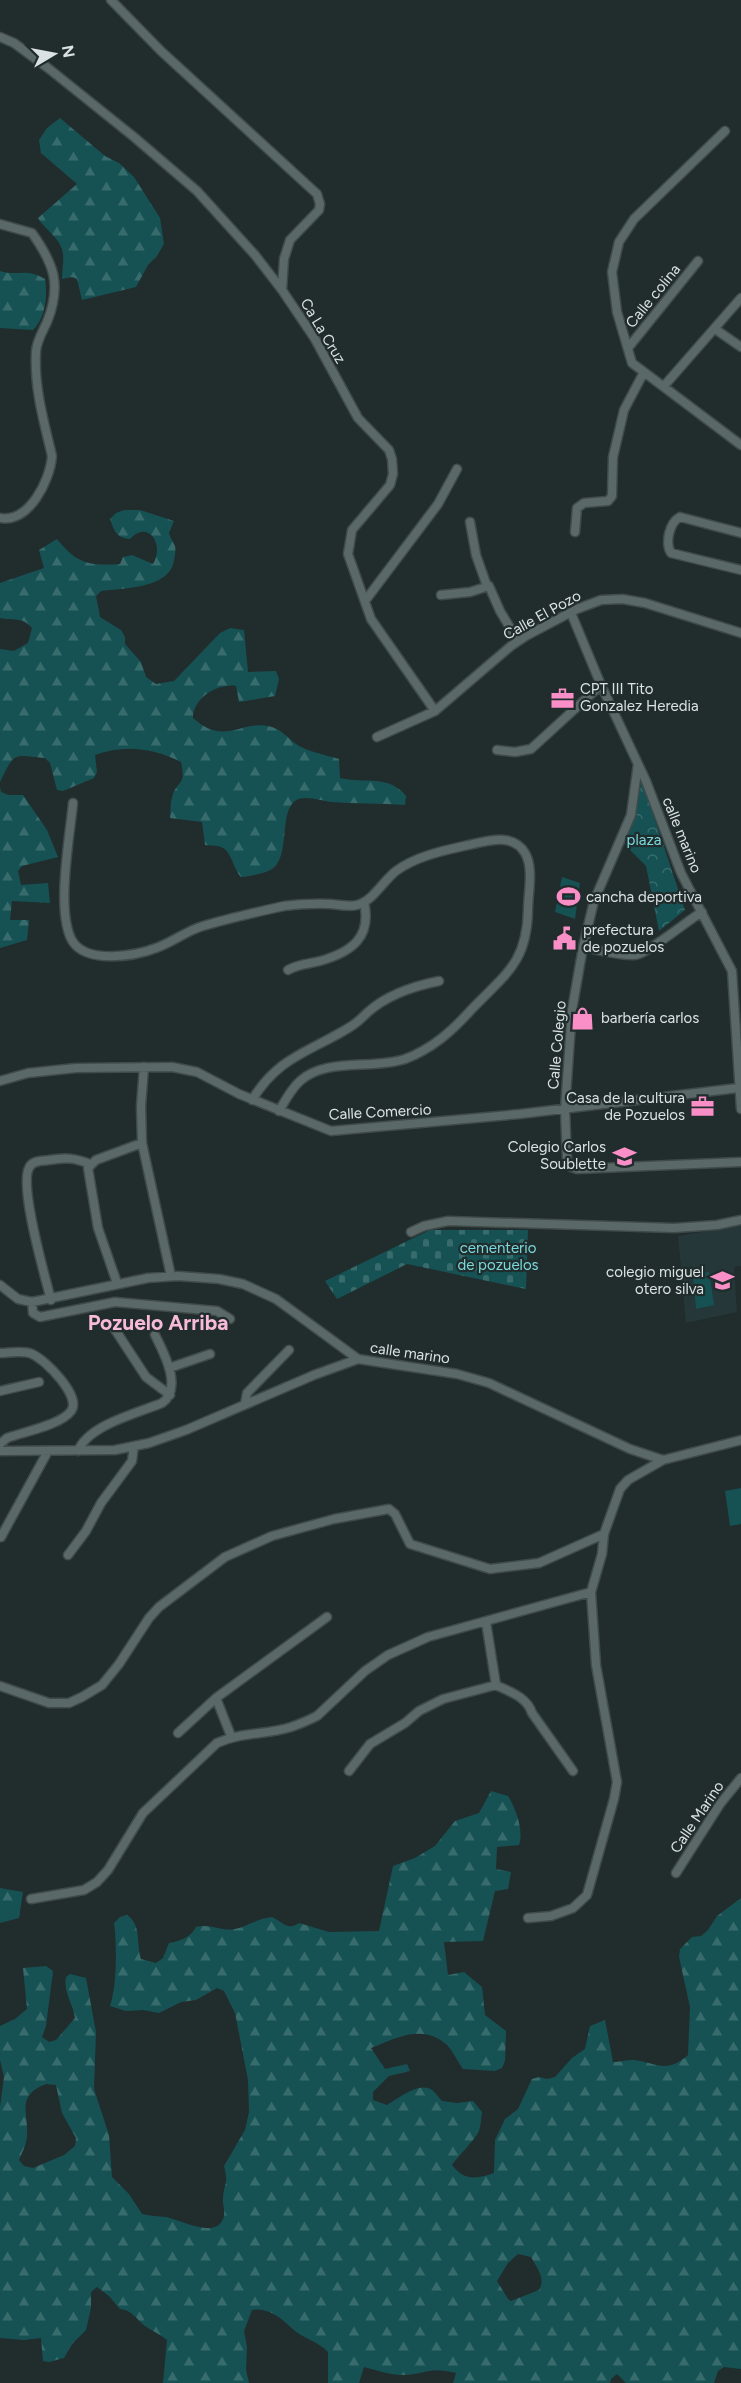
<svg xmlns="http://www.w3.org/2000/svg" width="741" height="2383" font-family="Figtree,sans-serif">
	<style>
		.built { fill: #253738 }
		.grass { fill: #165254 }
		.forest { fill: url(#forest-firs); fill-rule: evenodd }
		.cemetery { fill: url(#cemetery-stones) }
		.park { fill: url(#park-crowns) }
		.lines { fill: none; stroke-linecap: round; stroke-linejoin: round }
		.street-casing { stroke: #404a4a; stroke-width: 11 }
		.street { stroke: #5b6868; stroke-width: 8 }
		.labels { text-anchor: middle; stroke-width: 4.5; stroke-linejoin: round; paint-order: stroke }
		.street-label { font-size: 15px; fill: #dbe2e2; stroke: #212c2d }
		.poi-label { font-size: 15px; fill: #dbe2e2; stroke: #212c2d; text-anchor: start }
		.park-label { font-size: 15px; fill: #7ad9dc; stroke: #212c2d }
		.district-label { font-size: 21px; font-weight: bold; fill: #f8bad9; stroke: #212c2d }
	</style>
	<defs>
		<pattern id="forest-firs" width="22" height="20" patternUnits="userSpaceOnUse" patternTransform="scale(1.5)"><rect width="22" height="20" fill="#165254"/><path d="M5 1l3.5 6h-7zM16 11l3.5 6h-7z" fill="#376b6c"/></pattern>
		<pattern id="cemetery-stones" width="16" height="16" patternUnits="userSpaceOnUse" patternTransform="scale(1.5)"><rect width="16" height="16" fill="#165254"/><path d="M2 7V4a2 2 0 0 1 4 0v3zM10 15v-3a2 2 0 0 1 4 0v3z" fill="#376b6c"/></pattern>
		<pattern id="park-crowns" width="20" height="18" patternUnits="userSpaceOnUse" patternTransform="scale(1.5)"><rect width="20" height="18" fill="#165254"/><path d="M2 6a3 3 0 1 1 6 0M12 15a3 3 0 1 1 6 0" fill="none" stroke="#376b6c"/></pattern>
	</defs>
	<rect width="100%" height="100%" fill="#212c2d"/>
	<!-- built -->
	<path class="built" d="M741,1225v41l-7,1 3,45 -51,11 -8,-87z"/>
	<!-- grass -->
	<path class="grass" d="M562,877l18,6 -5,36 -20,-7z
		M709,1272l5,33 -18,4 -3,-35z
		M741,1488v36l-11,2 -5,-35z"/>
	<!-- forest -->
	<path class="forest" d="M60,118l45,38 14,7 15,14 26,41 4,26 -7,12 -9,9 -12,22 -54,13 -5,-21 -5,-2 -10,2c0,-8 2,-18 1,-25 -1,-15 -18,-24 -25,-36l39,-34 -36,-31 -2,-13 8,-12z
		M0,271c18,6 25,-4 45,8 3,17 0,39 -12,51l-33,-2z
		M124,510h16l34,11 -5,12c1,5 4,8 6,13 1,3 0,10 -1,14 -4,29 -51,28 -73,31l-5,5 4,21 21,13 4,7v7l16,18 5,15 10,7 18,-3 46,-48 10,-5 14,2 4,42 28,-1 3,8 -4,17 -36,6 -3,-16c-18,-3 -43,12 -43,32 31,28 46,3 75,8 13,2 20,13 31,20 11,6 27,9 40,13l1,19c24,6 49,-4 66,18l-1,9c-25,-2 -49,-1 -74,-3 -9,-1 -23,-6 -32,-3 -22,7 -7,57 -27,70 -8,5 -22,7 -31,8 -8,-8 -9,-26 -20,-30 -4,-2 -11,-1 -16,-2l-3,-23 -32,-4c1,-7 0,-14 2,-20 4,-19 15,-10 9,-36 -27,-14 -57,-18 -86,-7l2,17 -3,6 -31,13 -6,-1 -7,-27 -5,-5c-32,-3 -30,-7 -45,24v-133l14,2 14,-8 4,-15c-10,-12 -19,-7 -32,-10v-35l44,-15 -5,-18 18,-11c20,25 32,27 63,25l3,-7 9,-2 21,9c12,-20 -5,-45 -23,-25 -14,-1 -16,-9 -20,-20l6,-6z
		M0,787l1,5 7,3h15l24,35 11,27 -36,9 -4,5 3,14 27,-2 2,20 -38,-2 -2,19h19l-2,20 -27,8z
		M491,1791l17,5c8,13 16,35 11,49l-22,2 -1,22 15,3 -3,17 -13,2 -12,50 -39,1 4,33 16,-3 18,15 3,28 21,16 -1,30 -3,7 -7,3 -32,-2c-5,-7 -10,-18 -16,-24 -24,-22 -51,-7 -76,3l14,21 22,-5 3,7 -21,5 -16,16v8l14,5c11,-6 32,-24 45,-15 3,2 7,8 10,11l15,2 16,-2 9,11c-1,6 -1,13 -3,19 -4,9 -20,24 -27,34 12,16 25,14 42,8l1,-33 10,-21 13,-10 14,-30 7,-2 8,2 8,-2 17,-19 13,-9 5,-23 15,-6 8,42c6,0 14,-2 20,-2 24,2 32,15 55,-5l2,-48 -11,-50 1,-8 12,-12 9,-1 7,-6 9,-14 24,-18v471l-17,-2 -6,4 -4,12h-88l-9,-9 -6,5 -1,4h-157l3,-10c-27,-7 -29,1 -53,2 -13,0 -27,-5 -39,-8l-5,16h-31v-31c-9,-10 -23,-13 -33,-21 -12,-11 -25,-24 -43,-21l-8,21 3,16 -1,23 3,13h-86l4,-43c-7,-6 -15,-9 -22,-14 -9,-7 -13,-16 -25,-17l-11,-13 -12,-9 -6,5v16l-5,22 -14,14 -8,14 -15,4 -6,-1 -2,-23 -17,2 -24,-2v-231l4,-30 -4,-17v-34l15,-7 12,-10 -4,-41 23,-2 7,5 -7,55 -4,11 7,5 7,-2 19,-22c-2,-14 -12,-27 -9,-41l4,-3 16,4 10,54 -2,57 15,46 3,42 17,17 13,20c8,2 16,2 23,3 14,2 48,21 57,4 5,-8 0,-16 1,-23 1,-16 6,-13 1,-32l21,-36 4,-18 -1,-32 -5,-26 -8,-41 -11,-22 -7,-3 -21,12 -15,2 -22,11 -16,-3 -17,1 -16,-5c7,-20 7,-62 4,-83l6,-6 7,-2c15,10 9,29 14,44l15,4 7,-5 6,-15c12,-2 22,-6 27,-16 15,-4 26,5 39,2 14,-3 21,-10 37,-12 11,5 15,14 27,6l30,9 50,-1 14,-65 22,-8 20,-12 20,-25 24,-8zM46,2084l10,1 6,28 14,25 -1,8 -11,9 -31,13 -9,-2 -5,-6c3,-7 7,-15 8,-23 2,-24 -12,-41 19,-53zM518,2254l13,3c6,11 15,21 8,33l-28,11 -3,-2 -11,-18 11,-18z
		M0,1888l23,4 -4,26 -19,5z"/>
	<!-- cemetery -->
	<path class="cemetery" d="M430,1230h98l-2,59 -119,-25 -70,35 -12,-18z"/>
	<!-- park -->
	<path class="park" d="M642,781l43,129 -26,21 -13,-65 -21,-21z"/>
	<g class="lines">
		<defs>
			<path id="street" d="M111,0l50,51 156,143 3,10 -1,6 -29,30 -6,19 -2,31
				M0,37l14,6 34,25 86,69 63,54 58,64 27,35 33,49 43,79 31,32 3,9 1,15 -3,11 -38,45 -4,24 23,65 64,92
				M725,131l-91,88 -15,23 -7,30 5,40 15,51 109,82
				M0,224l32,9c22,31 30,52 15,89 -4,9 -11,20 -11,30 -2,36 8,70 16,104 -2,25 -23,67 -52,62
				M715,329l26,18
				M628,348l70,-87
				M664,386l77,-88
				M470,522l6,33 11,31
				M575,532l2,-24 7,-5 24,-2 4,-5 1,-39 11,-47 20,-38
				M741,533l-61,-16c-11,6 -15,26 -9,36l70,17
				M441,595l29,-3 19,-6 11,25 18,30
				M365,601l73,-97 19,-35
				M571,613l30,72 45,96 35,92 51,98 9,138
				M377,737l58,-26 76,-65 15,-10 51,-27 24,-9 21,-1 23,4 96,30
				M497,750l18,2 16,-3 70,-64
				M638,764l-7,51 -37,86 -11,46 -11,63 -7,99 2,51 4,7 6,2 164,-7
				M73,803c-3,33 -18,111 0,139 15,22 62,14 83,6 17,-6 30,-17 47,-22 26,-8 54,-14 81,-20 16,-2 31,-3 47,-2 8,1 18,3 26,1 16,-4 26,-24 39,-34 19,-14 45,-20 68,-25 20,-4 48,-15 61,7 9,15 3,40 3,57 -1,54 -24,65 -57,100 -19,21 -39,39 -66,49 -33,11 -78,-2 -105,22 -9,8 -15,20 -21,30
				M583,947c16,3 36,9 52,8 11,0 53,-35 67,-43
				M288,970c10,-6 21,-6 32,-9 32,-9 52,-24 44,-59
				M144,1067l-3,39 1,37 29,133
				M0,1081l28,-8 48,-5 96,-1 25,5 42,22 92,37 189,-17 218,-26
				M252,1100c27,-44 58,-48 98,-73 7,-4 12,-9 18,-15 19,-17 46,-26 71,-31
				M411,1232l13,-6 24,-5 226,7 43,-3 24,-5
				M117,1283l-19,-55 -10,-60 8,-8 46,-17
				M0,1285l18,14 14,3 116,-24 30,-2 41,3 24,5 33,15 82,60
				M51,1300c-6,-24 -32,-113 -22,-132 3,-8 13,-7 20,-8 16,-3 26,-2 41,4
				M32,1302l1,11 7,4 75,-15 102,9 13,8
				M112,1325l34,52 24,18
				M0,1353c10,0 23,-3 32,1 14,6 50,43 39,57 -10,14 -48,21 -64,27l-7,6
				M169,1368l41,-14
				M0,1391l39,-9
				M245,1404l2,-11 42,-43
				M0,1451l115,-1 34,-7 37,-13 128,-55 44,-16 99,15 32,9 141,66 33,11 78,-20
				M78,1451c10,-26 60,-38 84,-48 21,-15 2,-50 -7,-68
				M1,1537l47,-86
				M68,1555l18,-24 15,-28 31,-42 2,-15
				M496,1685c14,7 31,12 36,28l41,58
				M0,1686l49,17h20l13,-6 20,-12 17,-21 30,-46 10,-11 66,-50 47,-21 62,-17 55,-10 6,5 15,30 80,25 49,-6 65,-29
				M178,1733l38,-35
				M231,1736l-15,-38 111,-81
				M349,1771l21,-27 35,-21 14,-12 24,-12 53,-14 -10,-63
				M676,1873l44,-69 21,-26
				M31,1899l53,-9 13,-8 11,-12 35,-57 74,-70c24,-11 49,-8 74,-16 9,-3 18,-7 26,-11l48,-45 23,-16 40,-18 163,-45
				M528,1918l23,-2 22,-8 14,-13 27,-96 3,-17 -21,-117 -5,-73 11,-38 2,-20 16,-45 8,-9 35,-20"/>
		</defs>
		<!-- street casing -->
		<use href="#street" class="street-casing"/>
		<!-- street -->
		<use href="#street" class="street"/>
	</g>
	<!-- icons -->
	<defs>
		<symbol id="office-bare" viewBox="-9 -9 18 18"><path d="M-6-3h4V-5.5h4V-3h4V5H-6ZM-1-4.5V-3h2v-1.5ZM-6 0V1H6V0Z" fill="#fa8fc8" stroke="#212c2d" stroke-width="2.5" paint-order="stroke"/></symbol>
		<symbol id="stadium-bare" viewBox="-9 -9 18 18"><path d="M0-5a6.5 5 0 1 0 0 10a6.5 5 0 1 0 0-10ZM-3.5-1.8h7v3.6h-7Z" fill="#fa8fc8" stroke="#212c2d" stroke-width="2.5" paint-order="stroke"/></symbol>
		<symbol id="civic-bare" viewBox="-9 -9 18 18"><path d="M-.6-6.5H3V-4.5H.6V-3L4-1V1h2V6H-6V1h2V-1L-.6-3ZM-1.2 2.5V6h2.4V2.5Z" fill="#fa8fc8" stroke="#212c2d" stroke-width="2.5" paint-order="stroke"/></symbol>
		<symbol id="shop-bare" viewBox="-9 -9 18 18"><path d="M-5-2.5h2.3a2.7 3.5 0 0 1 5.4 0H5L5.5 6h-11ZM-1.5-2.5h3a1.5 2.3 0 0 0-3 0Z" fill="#fa8fc8" stroke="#212c2d" stroke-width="2.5" paint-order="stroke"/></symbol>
		<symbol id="school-bare" viewBox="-9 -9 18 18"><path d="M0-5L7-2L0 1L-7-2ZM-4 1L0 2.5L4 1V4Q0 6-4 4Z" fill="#fa8fc8" stroke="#212c2d" stroke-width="2.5" paint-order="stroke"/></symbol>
	</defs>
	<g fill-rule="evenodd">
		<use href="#office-bare" x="546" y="682" width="33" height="33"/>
		<use href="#stadium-bare" x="552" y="880" width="33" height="33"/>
		<use href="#civic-bare" x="548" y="922" width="33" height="33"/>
		<use href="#shop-bare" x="566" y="1002" width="33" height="33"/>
		<use href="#office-bare" x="686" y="1090" width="33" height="33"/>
		<use href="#school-bare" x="608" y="1140" width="33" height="33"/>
		<use href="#school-bare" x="706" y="1264" width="33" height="33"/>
	</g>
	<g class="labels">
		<!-- street labels -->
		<g class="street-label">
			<text transform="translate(653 296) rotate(-51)" y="5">Calle colina</text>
			<text transform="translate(323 331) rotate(59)" y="5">Ca La Cruz</text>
			<text transform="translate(542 615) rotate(-29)" y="5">Calle El Pozo</text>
			<text transform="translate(682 835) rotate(68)" y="5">calle marino</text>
			<text transform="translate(557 1045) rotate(-85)" y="5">Calle Colegio</text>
			<text transform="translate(380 1112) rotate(-3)" y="5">Calle Comercio</text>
			<text transform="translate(410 1353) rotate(8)" y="5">calle marino</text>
			<text transform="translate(697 1817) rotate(-56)" y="5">Calle Marino</text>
		</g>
		<!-- poi labels -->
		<g class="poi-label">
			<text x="580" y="694">CPT III Tito<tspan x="580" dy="17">Gonzalez Heredia</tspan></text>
			<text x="586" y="902">cancha deportiva</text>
			<text x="583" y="935">prefectura<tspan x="583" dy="17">de pozuelos</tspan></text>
			<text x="601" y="1023">barbería carlos</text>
			<text x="685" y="1103" text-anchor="end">Casa de la cultura<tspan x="685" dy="17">de Pozuelos</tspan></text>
			<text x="606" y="1152" text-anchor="end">Colegio Carlos<tspan x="606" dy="17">Soublette</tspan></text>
			<text x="704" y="1277" text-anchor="end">colegio miguel<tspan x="704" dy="17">otero silva</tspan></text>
		</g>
		<!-- park labels -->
		<g class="park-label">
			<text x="644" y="845">plaza</text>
			<text x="498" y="1253">cementerio<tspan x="498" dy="17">de pozuelos</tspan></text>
		</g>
		<!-- district labels -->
		<g class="district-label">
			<text x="158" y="1330">Pozuelo Arriba</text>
		</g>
	</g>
	<!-- north arrow -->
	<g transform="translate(54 54) rotate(80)" stroke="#212c2d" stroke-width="4.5" paint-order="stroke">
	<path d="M0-4.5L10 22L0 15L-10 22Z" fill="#dbe2e2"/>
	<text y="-9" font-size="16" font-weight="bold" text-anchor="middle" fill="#dbe2e2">N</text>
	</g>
</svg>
